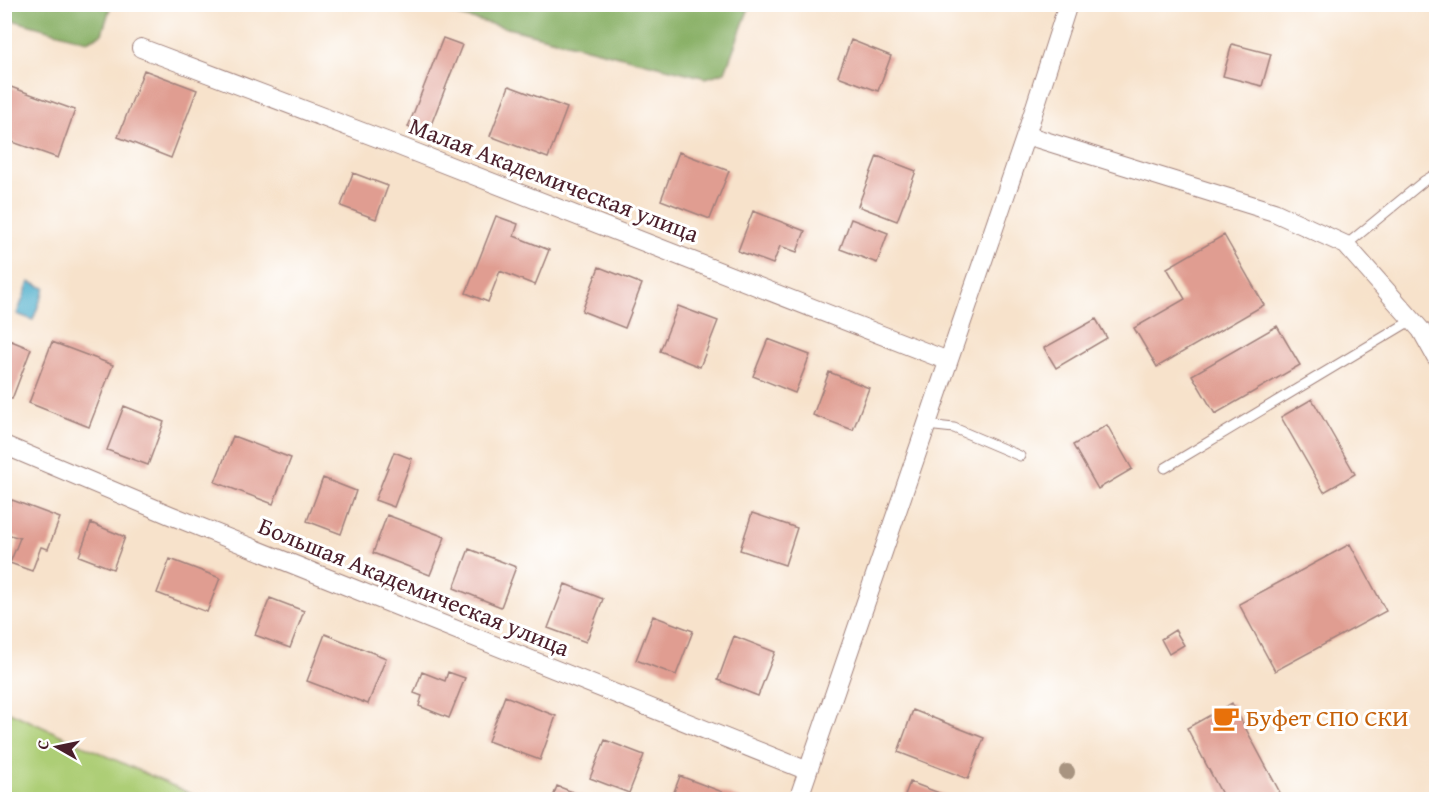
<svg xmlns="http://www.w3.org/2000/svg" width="1441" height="804" font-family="'Gentium Book Plus',serif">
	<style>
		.green { fill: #adce76; stroke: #7c7650; stroke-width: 1.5 }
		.forest { fill: #8ab167; stroke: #6a6849; stroke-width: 1.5 }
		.water { fill: #4aacc9; stroke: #4a667a; stroke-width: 1.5 }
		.building { fill: #e09d91 }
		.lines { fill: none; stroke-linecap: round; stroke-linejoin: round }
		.service-casing { stroke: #a0807b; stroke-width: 11 }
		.minor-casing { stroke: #a0807b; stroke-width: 20 }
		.service { stroke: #fff; stroke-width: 9 }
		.minor { stroke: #fff; stroke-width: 18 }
		.tree { fill: #a89480 }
		.labels { text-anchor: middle; stroke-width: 6; stroke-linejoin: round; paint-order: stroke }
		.street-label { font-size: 24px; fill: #4a1f2b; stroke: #fff }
		.food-label { font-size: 24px; fill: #c56008; stroke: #fff; text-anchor: start }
	</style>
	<rect width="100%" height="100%" fill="#fff"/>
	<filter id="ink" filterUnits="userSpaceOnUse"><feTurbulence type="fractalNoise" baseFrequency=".0167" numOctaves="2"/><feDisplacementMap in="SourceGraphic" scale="12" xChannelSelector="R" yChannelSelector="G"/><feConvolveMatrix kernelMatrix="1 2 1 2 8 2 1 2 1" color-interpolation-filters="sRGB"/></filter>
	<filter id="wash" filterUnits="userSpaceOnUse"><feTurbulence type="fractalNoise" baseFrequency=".008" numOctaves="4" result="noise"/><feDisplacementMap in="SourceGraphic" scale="24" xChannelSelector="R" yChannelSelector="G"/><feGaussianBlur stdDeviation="1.35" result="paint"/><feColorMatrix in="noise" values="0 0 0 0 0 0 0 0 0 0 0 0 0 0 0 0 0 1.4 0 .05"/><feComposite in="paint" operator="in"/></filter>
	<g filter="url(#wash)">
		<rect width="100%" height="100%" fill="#f7e2cb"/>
		<!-- green -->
		<path class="green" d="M5,710l197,89h-197z"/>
		<!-- forest -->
		<path class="forest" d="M4,5l1,-1 106,1 -9,29 -15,7 -82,-23z
			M416,5h334l-25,67 -19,6z"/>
		<!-- water -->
		<path class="water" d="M29,282l16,6 -12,32 -16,-6z"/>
		<g id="blocks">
			<!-- building -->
			<path class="building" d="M443,38l19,7 -35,90 -19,-8z
				M851,40l40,16 -13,35 -40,-15z
				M1232,44l39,10 -9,32 -39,-10z
				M144,70l53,20 -26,68 -53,-21z
				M8,86l67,24 -17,48 -54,-19v-42z
				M509,86l58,22 -19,50 -58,-22z
				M679,152l50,19 -19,48 -49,-19z
				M877,156l39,15 -19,50 -39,-15z
				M353,173l35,13 -12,33 -35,-13z
				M753,211l52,20 -8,21 -17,-6 -7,18 -35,-13z
				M496,216l22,8 -4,12 35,14 -14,35 -35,-14 -12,31 -22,-9z
				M851,219l37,14 -11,30 -37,-14z
				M1224,235l40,70 -107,62 -23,-39 51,-29 -18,-31z
				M599,267l43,17 -17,44 -43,-17z
				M678,306l40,15 -18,46 -40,-16z
				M1096,319l11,19 -51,30 -12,-20z
				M1277,326l23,39 -85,49 -23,-39z
				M4,338l27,11 -19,50 -8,-2z
				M768,339l42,16 -15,38 -42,-17z
				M52,342l61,23 -24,62 -60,-24z
				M829,372l40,16 -16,42 -40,-15z
				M1312,399l43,75 -31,18 -43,-75z
				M124,406l40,16 -16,43 -41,-15z
				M1107,425l25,44 -34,20 -25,-44z
				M233,436l58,22 -18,46 -58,-22z
				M394,452l18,7 -18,48 -19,-7z
				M323,478l33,13 -15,43 -34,-13z
				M12,500l48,18 -12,31 -7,-2 -9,24 -22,-8 10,-25 -16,-5v-13z
				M752,513l45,15 -12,37 -45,-15z
				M387,515l58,22 -15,38 -57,-22z
				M91,523l34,14 -12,32 -34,-13z
				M1350,544l36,67 -111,60 -36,-67z
				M469,549l47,18 -15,40 -47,-19z
				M170,559l50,19 -13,34 -50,-19z
				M565,584l38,15 -17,43 -38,-14z
				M270,598l34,13 -14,37 -35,-13z
				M653,616l40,15 -17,44 -40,-15z
				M1175,630l9,15 -15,9 -8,-15z
				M325,634l61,24 -18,46 -61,-23z
				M734,636l41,16 -17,44 -40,-16z
				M422,672l23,9 3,-9 17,6 -16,40 -30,-12 3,-10 -8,-3z
				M505,696l51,20 -16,44 -52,-19z
				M1232,703l52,97h-59l-38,-72z
				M913,710l71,28 -16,41 -70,-27z
				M605,740l39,15 -15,38 -39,-15z
				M680,776l61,23v1h-70z
				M910,782l45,17v1h-52z
				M557,786l26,10 -2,4h-29z"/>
		</g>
	</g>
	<g filter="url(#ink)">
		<use href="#blocks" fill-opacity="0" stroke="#a0807b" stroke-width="1.5"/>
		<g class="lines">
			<defs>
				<path id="service" d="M1346,245l78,-64 12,-7
					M926,425l28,3 66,28
					M1165,468l247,-148"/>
				<path id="minor" d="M141,48l245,93 562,220
					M1026,135l248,77 72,33 75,85 15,27
					M4,445l166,70 638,256
					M798,800l228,-665 42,-131"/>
			</defs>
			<!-- service casing -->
			<use href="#service" class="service-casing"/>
			<!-- minor casing -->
			<use href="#minor" class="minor-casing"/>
			<!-- service -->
			<use href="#service" class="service"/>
			<!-- minor -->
			<use href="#minor" class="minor"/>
		</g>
		<!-- trees -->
		<circle class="tree" cx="1067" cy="772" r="8"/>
	</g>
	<!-- icons -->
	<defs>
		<symbol id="cafe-bare" viewBox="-9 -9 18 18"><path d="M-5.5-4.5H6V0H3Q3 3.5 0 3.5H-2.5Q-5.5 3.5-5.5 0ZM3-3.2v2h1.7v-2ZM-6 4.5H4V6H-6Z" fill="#e8710a" stroke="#fff" stroke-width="2.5" paint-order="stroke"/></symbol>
	</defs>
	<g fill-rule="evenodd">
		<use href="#cafe-bare" x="1207" y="699" width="38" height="38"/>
	</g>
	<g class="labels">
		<!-- street labels -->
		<g class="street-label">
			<text transform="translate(554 180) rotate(21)" y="8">Малая Академическая улица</text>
			<text transform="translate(414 587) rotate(22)" y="8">Большая Академическая улица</text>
		</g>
		<!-- food labels -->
		<g class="food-label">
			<text x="1246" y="726">Буфет СПО СКИ</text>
		</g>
	</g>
	<!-- margin -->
	<rect width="1441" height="804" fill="none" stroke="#fff" stroke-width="24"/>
	<!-- north arrow -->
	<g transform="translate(57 747) rotate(279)" stroke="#ffffff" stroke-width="4.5" paint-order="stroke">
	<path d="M0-4.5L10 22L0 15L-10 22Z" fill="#4a1f2b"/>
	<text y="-9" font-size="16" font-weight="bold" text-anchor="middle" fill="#4a1f2b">С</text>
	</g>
</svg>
